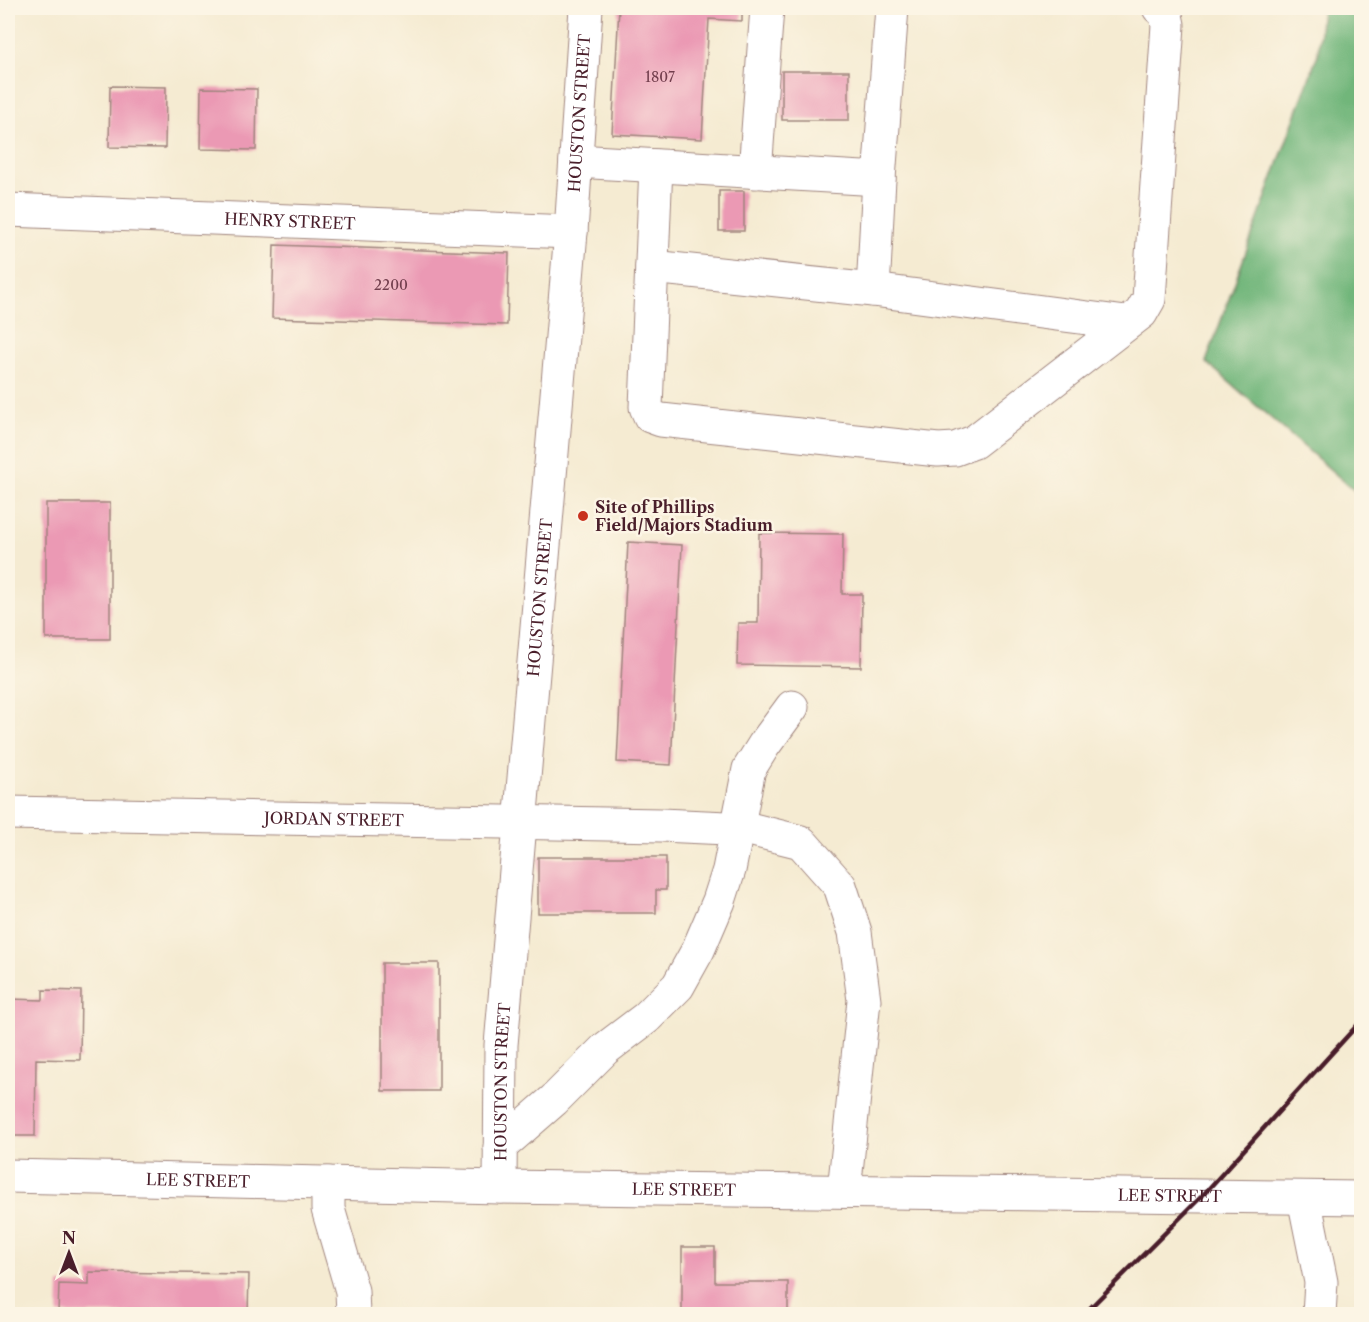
<svg xmlns="http://www.w3.org/2000/svg" width="1369" height="1322" font-family="'Libre Caslon Text',serif">
	<style>
		.forest { fill: #71b67a; stroke: #5e6a52; stroke-width: 1.5 }
		.building { fill: #eb99b4 }
		.lines { fill: none; stroke-linecap: round; stroke-linejoin: round }
		.minor-casing { stroke: #a0857e; stroke-width: 35 }
		.major-casing { stroke: #a0857e; stroke-width: 35 }
		.minor { stroke: #fff; stroke-width: 33 }
		.major { stroke: #fff; stroke-width: 33 }
		.rail { stroke: #4a1f2b; stroke-width: 4.5 }
		.poi-dot { fill: #c8321e; stroke: #fcf5e5; stroke-width: 2 }
		.labels { text-anchor: middle; stroke-width: 5; stroke-linejoin: round; paint-order: stroke }
		.number-label { font-size: 14px; fill: #723e4d }
		.street-label { font-size: 16px; fill: #4a1f2b; stroke: #fcf5e5 }
		.poi-label { font-size: 16px; font-weight: bold; fill: #4a1f2b; stroke: #fcf5e5; text-anchor: start }
	</style>
	<rect width="100%" height="100%" fill="#fcf5e5"/>
	<filter id="ink" filterUnits="userSpaceOnUse"><feTurbulence type="fractalNoise" baseFrequency=".0167" numOctaves="2"/><feDisplacementMap in="SourceGraphic" scale="12" xChannelSelector="R" yChannelSelector="G"/><feConvolveMatrix kernelMatrix="1 2 1 2 8 2 1 2 1" color-interpolation-filters="sRGB"/></filter>
	<filter id="wash" filterUnits="userSpaceOnUse"><feTurbulence type="fractalNoise" baseFrequency=".008" numOctaves="4" result="noise"/><feDisplacementMap in="SourceGraphic" scale="24" xChannelSelector="R" yChannelSelector="G"/><feGaussianBlur stdDeviation="1.35" result="paint"/><feColorMatrix in="noise" values="0 0 0 0 0 0 0 0 0 0 0 0 0 0 0 0 0 1.4 0 .05"/><feComposite in="paint" operator="in"/></filter>
	<g filter="url(#wash)">
		<rect width="100%" height="100%" fill="#f5ebd2"/>
		<!-- forest -->
		<path class="forest" d="M1322,8h39v488l-155,-134 112,-308z"/>
		<g id="blocks">
			<!-- building -->
			<path class="building" d="M619,8h123v13l-33,-2 -7,120 -90,-5z
				M782,71h67v49h-67z
				M110,86l56,1 -1,61 -56,-1z
				M201,88l56,1 -1,61 -56,-1z
				M719,191h25v40h-25z
				M274,245l235,8 -2,72 -235,-7z
				M46,503h64v136h-64z
				M759,533l84,1 -1,60h20l-1,73 -124,-2 1,-42h20z
				M628,542l54,3 -11,220 -54,-3z
				M538,857h128v33h-10v23h-118z
				M382,963h57v128h-57z
				M43,990l38,1 -1,69 -44,-1 -1,77h-27v-137l35,1z
				M682,1247h33v35h73v32h-106z
				M89,1272l160,2 -1,40h-190l1,-30 30,1z"/>
		</g>
	</g>
	<g filter="url(#ink)">
		<use href="#blocks" fill-opacity="0" stroke="#a0857e" stroke-width="1.5"/>
		<g class="lines">
			<defs>
				<g id="minor">
					<path d="M576,161l303,18"/>
					<path d="M656,166l-10,241 4,9 11,4 277,30 17,-1 19,-7 167,-129 8,-14 19,-274 -3,-14 -6,-3"/>
					<path d="M755,172l12,-164"/>
					<path id="s1" d="M8,210l563,22"/>
					<path d="M652,267l221,23 253,33"/>
					<path d="M873,290l6,-111 13,-171"/>
					<path id="s2" d="M8,813l653,12 88,4 52,13 39,44 15,46 9,68 -20,191"/>
					<path d="M500,1147l54,-47 51,-51 41,-31 32,-32 20,-36 21,-49 10,-31 20,-101 15,-24 28,-38"/>
					<path d="M328,1183v26l24,82 1,23"/>
					<path id="s3" d="M500,1187l1,-142 70,-813 15,-224"/>
					<path d="M1304,1198l17,84 -2,32"/>
				</g>
				<g id="major">
					<path id="s4" d="M8,1176l492,11 862,11"/>
				</g>
			</defs>
			<!-- minor casing -->
			<use href="#minor" class="minor-casing"/>
			<!-- major casing -->
			<use href="#major" class="major-casing"/>
			<!-- minor -->
			<use href="#minor" class="minor"/>
			<!-- major -->
			<use href="#major" class="major"/>
			<!-- rail -->
			<path class="rail" d="M1084,1314l118,-118 160,-176"/>
		</g>
	</g>
	<!-- markers -->
	<circle class="poi-dot" cx="583" cy="516" r="6"/>
	<g class="labels">
		<!-- number labels -->
		<g class="number-label">
			<text x="660" y="82">1807</text>
			<text x="391" y="290">2200</text>
		</g>
		<!-- street labels -->
		<g class="street-label">
			<text dy="6" stroke="none"><textPath href="#s3" startOffset="1077">HOUSTON STREET</textPath></text>
			<text dy="6" stroke="none"><textPath href="#s1" startOffset="282">HENRY STREET</textPath></text>
			<text dy="6" stroke="none"><textPath href="#s3" startOffset="591">HOUSTON STREET</textPath></text>
			<text dy="6" stroke="none"><textPath href="#s2" startOffset="326">JORDAN STREET</textPath></text>
			<text dy="6" stroke="none"><textPath href="#s3" startOffset="105">HOUSTON STREET</textPath></text>
			<text dy="6" stroke="none"><textPath href="#s4" startOffset="190">LEE STREET</textPath></text>
			<text dy="6" stroke="none"><textPath href="#s4" startOffset="676">LEE STREET</textPath></text>
			<text dy="6" stroke="none"><textPath href="#s4" startOffset="1162">LEE STREET</textPath></text>
		</g>
		<!-- poi labels -->
		<g class="poi-label">
			<text x="595" y="513">Site of Phillips<tspan x="595" dy="18">Field/Majors Stadium</tspan></text>
		</g>
	</g>
	<!-- margin -->
	<rect width="1369" height="1322" fill="none" stroke="#fcf5e5" stroke-width="30"/>
	<!-- north arrow -->
	<g transform="translate(69 1253)" stroke="#fcf5e5" stroke-width="4.5" paint-order="stroke">
	<path d="M0-4.5L10 22L0 15L-10 22Z" fill="#4a1f2b"/>
	<text y="-9" font-size="16" font-weight="bold" text-anchor="middle" fill="#4a1f2b">N</text>
	</g>
</svg>
